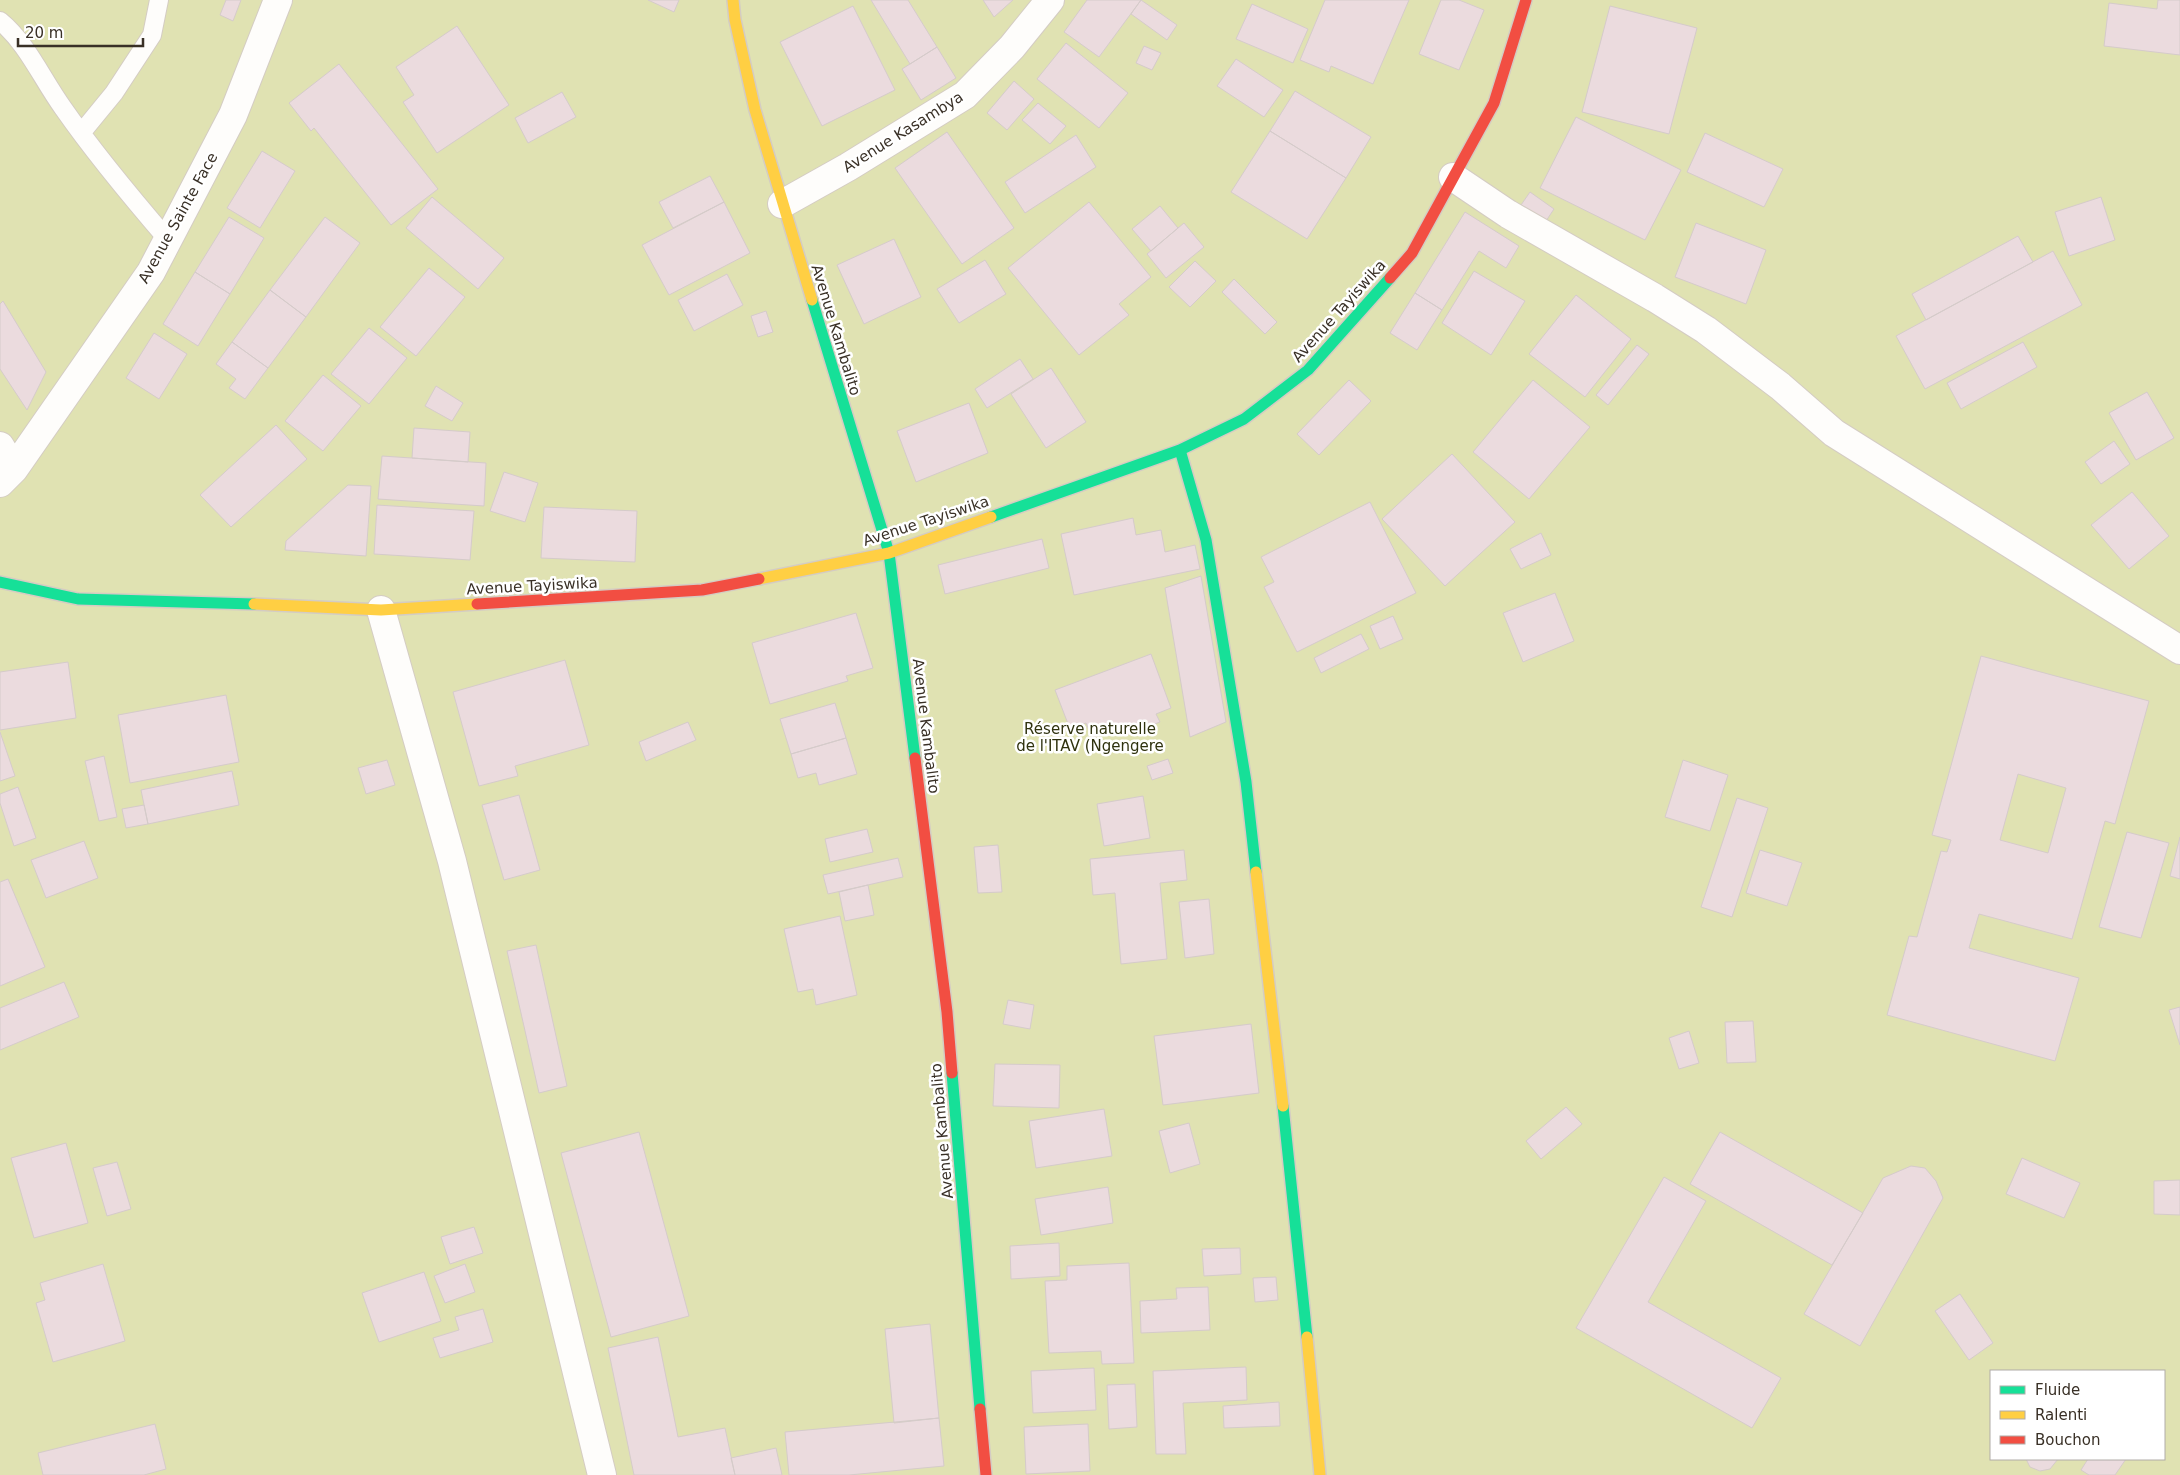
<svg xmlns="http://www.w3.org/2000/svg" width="2180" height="1475" font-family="'DejaVu Sans',sans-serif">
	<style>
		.green { fill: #e0e2b2; fill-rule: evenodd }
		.building { fill: #ebdbde; stroke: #d5cbca; fill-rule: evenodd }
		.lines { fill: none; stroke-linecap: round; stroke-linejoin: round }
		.lane-casing { stroke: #d4ccc3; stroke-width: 20 }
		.street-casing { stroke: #d4ccc3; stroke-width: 30 }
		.fast-casing { stroke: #d4ccc3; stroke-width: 14 }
		.slow-casing { stroke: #d4ccc3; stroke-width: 14 }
		.jam-casing { stroke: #d4ccc3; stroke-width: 14 }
		.lane { stroke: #fefdfb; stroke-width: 18 }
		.street { stroke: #fefdfb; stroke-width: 28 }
		.fast { stroke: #16e098; stroke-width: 11 }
		.slow { stroke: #ffcf43; stroke-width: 11 }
		.jam { stroke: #f24e42; stroke-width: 11 }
		.labels { text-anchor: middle; stroke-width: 5; stroke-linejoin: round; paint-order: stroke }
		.street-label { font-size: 15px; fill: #393026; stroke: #fff }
		.park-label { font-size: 15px; fill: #2f320e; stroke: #fff }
	</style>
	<rect width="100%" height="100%" fill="#f7efe6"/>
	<!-- green -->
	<path class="green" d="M0,0h2180v1475h-2180zM1991,1371h173v88h-173z"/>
	<!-- building -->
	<path class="building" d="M226,0h15l-8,21 -13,-6z
		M648,0h31l-5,12z
		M871,0h37l29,47 -27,17z
		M983,0h30l-19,17z
		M1087,0h54l-42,57 -35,-25z
		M1141,0l36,25 -10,15 -36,-26z
		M1325,0h84l-36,84 -42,-18 -2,6 -29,-12z
		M1441,0h18l25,10 -25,60 -40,-16z
		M2158,0h22v55l-76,-9 5,-43 48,6z
		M1252,4l56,25 -15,34 -57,-24z
		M853,6l42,84 -73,36 -42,-84z
		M1610,6l87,22 -28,106 -87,-22z
		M457,26l52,79 -72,48 -34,-51 11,-7 -18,-28z
		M1066,43l62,50 -29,35 -62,-49z
		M1144,46l17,7 -9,17 -16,-7z
		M937,47l19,31 -35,22 -19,-31z
		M1236,59l47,31 -19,27 -47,-31z
		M339,64l99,125 -47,36 -77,-97 -3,3 -22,-28z
		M1014,81l20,18 -27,31 -20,-17z
		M1295,91l76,46 -25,41 -76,-47z
		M562,92l14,25 -48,26 -13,-25z
		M1038,103l28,23 -16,18 -28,-24z
		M1576,117l105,53 -36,70 -105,-52z
		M1270,131l76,47 -39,61 -76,-47z
		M947,132l67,96 -52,36 -67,-96z
		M1705,133l78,36 -19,38 -77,-35z
		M1076,135l20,32 -71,46 -20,-31z
		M262,151l33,20 -35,57 -33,-20z
		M710,176l14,26 -51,26 -14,-26z
		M1530,192l24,17 -8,12 -25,-16z
		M432,197l72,61 -26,31 -72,-61z
		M2101,197l14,43 -46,16 -14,-44z
		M724,202l26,51 -81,42 -27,-50z
		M1089,202l62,75 -32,27 10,11 -50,40 -71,-87z
		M1160,206l18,22 -27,23 -19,-22z
		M1465,212l54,34 -13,22 -27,-17 -37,59 -27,-17z
		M229,217l35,21 -34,56 -35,-22z
		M325,217l35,26 -54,74 -36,-27z
		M1184,223l20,24 -38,31 -19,-24z
		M1696,223l70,27 -20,54 -71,-27z
		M2018,236l15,26 -107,58 -14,-26z
		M894,239l27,58 -57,27 -27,-59z
		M2053,251l29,54 -157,84 -29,-53z
		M985,260l21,34 -47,29 -22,-34z
		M1195,261l21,20 -26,26 -21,-20z
		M429,268l36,29 -49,59 -36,-29z
		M1474,271l51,30 -34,54 -49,-32z
		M195,272l35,22 -32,52 -35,-22z
		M727,274l16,31 -49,26 -16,-31z
		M1234,279l43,43 -12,12 -43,-42z
		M270,290l36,27 -38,51 -36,-26z
		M1415,293l27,17 -25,40 -27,-17z
		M1576,295l55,44 -46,58 -56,-43z
		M3,301l43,71 -19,38 -27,-41v-65z
		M766,311l7,21 -15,5 -7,-21z
		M369,328l38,30 -38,46 -38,-30z
		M154,333l33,21 -28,45 -33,-21z
		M232,342l36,26 -23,31 -16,-11 7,-9 -20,-15z
		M2023,342l14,25 -76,42 -14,-26z
		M1637,345l12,9 -41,51 -12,-10z
		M1020,359l13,20 -46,29 -12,-19z
		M1051,368l35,54 -40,26 -35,-54z
		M323,375l38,31 -38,45 -38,-30z
		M1349,380l22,21 -52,54 -22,-21z
		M1533,380l57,47 -61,72 -56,-47z
		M436,386l27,17 -11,18 -27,-15z
		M2147,392l27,46 -38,22 -27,-47z
		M969,403l19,50 -72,29 -19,-51z
		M276,425l31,34 -76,68 -31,-32z
		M414,428l56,4 -2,30 -56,-4z
		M2114,441l16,23 -29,20 -16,-22z
		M1452,454l63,68 -70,64 -63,-67z
		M382,456l104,7 -2,43 -106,-7z
		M504,472l34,11 -13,39 -35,-11z
		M348,485l23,1 -5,70 -81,-6 1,-9z
		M2132,492l37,44 -40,33 -38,-44z
		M1370,502l46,91 -119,59 -33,-65 10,-5 -13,-25z
		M377,505l97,6 -4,49 -96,-6z
		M544,507l93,4 -2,51 -94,-4z
		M1133,518l3,17 25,-5 4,22 30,-7 5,24 -126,26 -13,-61z
		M1541,533l10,22 -30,14 -11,-20z
		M1042,539l7,29 -104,26 -7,-29z
		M1201,576l25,146 -36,15 -25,-149z
		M1555,593l19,48 -51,21 -20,-49z
		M856,613l17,55 -27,8 2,5 -78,23 -18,-61z
		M1393,616l10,23 -23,10 -10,-23z
		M1361,634l8,15 -48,24 -7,-15z
		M1151,654l20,54 -15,6 4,8 -36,14 -3,-8 -29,10 -6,-15 -16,6 -15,-39z
		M1981,656l168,45 -34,123 -10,-3 -33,118 -93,-25 -10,34 110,30 -24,83 -168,-46 22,-79 8,1 24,-86 6,1 4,-12 -19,-5zM2018,774l48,14 -18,65 -48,-13z
		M565,660l24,85 -74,21 3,10 -39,10 -26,-94z
		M68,662l8,56 -76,12v-58z
		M226,695l13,67 -109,21 -12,-68z
		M835,703l11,35 -55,16 -11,-35z
		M688,722l8,18 -50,21 -7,-19z
		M0,732l15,44 -15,5z
		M846,738l11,36 -38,11 -3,-12 -18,5 -7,-24z
		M104,756l13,61 -18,4 -14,-60z
		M1168,759l5,14 -21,7 -5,-14z
		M387,760l8,25 -29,9 -8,-26z
		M1683,760l45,15 -18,56 -45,-14z
		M232,771l7,34 -91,19 -7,-34z
		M18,787l18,51 -22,8 -14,-43v-9z
		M519,795l21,75 -36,10 -22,-75z
		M1143,796l7,42 -46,8 -7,-42z
		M1737,798l31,10 -36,109 -31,-10z
		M144,805l4,19 -22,4 -4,-19z
		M867,829l6,23 -43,10 -5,-23z
		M2127,832l42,11 -28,95 -42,-11z
		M2180,837v42l-10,-3z
		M84,841l14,37 -52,20 -15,-38z
		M998,845l4,47 -24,1 -4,-46z
		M1184,850l3,30 -27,3 7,76 -46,5 -6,-71 -22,2 -3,-36z
		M1760,850l42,13 -15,43 -41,-13z
		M898,858l5,19 -75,17 -5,-19z
		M8,879l37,88 -45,19v-104z
		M868,885l6,30 -29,6 -6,-29z
		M1209,899l5,55 -29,4 -6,-56z
		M840,916l17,79 -41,10 -3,-16 -15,3 -14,-63z
		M536,945l31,141 -28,7 -32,-142z
		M64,982l15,35 -79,33v-42z
		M1008,1000l26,5 -4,24 -27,-5z
		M2180,1007v38l-11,-35z
		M1753,1021l3,41 -29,1 -2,-41z
		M1251,1024l8,69 -96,12 -9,-69z
		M1689,1031l10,32 -20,6 -10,-31z
		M995,1064l65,1 -1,43 -66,-2z
		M1566,1107l16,17 -41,35 -15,-18z
		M1104,1109l8,47 -76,12 -7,-47z
		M1189,1123l11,41 -30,9 -11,-42z
		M639,1132l50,184 -78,21 -50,-184z
		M1720,1132l143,81 -31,52 -142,-81z
		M66,1143l22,80 -54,15 -23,-80z
		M2022,1158l58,25 -16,35 -58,-24z
		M117,1162l14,47 -24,7 -14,-48z
		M1911,1166l14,2 11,13 7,17 -83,148 -56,-32 79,-136z
		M1664,1177l42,24 -58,101 133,76 -29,50 -176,-100z
		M2180,1180v35l-26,-1v-33z
		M1108,1187l5,36 -72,12 -6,-36z
		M474,1227l9,26 -33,11 -9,-27z
		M1059,1243l1,33 -49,3 -1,-33z
		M1240,1248l1,26 -37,2 -2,-27z
		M1129,1263l5,100 -32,1 -1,-13 -52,2 -4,-72 22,-1v-14z
		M103,1264l22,77 -72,21 -17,-59 9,-3 -5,-17z
		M465,1264l10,28 -30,11 -11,-27z
		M424,1272l17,49 -62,21 -17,-49z
		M1276,1277l2,23 -23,2 -2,-24z
		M1208,1287l2,43 -69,3 -1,-32 37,-2 -1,-11z
		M1960,1294l33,49 -24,17 -34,-49z
		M483,1309l10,33 -53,16 -7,-20 26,-8 -4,-13z
		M930,1324l9,94 -45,5 -9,-94z
		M658,1337l20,100 47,-9 10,47h-101l-26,-127z
		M1246,1367l1,33 -64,3 3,51h-30l-3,-83z
		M1094,1368l2,42 -63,3 -2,-42z
		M1135,1384l2,43 -28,2 -2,-44z
		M1279,1402l1,24 -56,2 -1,-22z
		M939,1418l5,48 -95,9h-60l-4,-43z
		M155,1424l11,45 -22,6h-101l-5,-22z
		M1088,1424l2,47 -64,3 -2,-47z
		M776,1448l6,27h-47l-4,-17z
		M2026,1459h32l-8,10 -10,2 -10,-4z
		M2088,1459h38l-11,16h-26l-8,-5z"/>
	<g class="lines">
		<defs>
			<path id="lane" d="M0,21c27,22 42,58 63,87 32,46 68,89 105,132
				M82,132l32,-39 38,-58 7,-35"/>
			<path id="street" d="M1453,177l55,37 147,84 51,32 74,56 54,47 346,217
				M782,204l66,-37 117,-72 47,-48 38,-47
				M0,446l14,23
				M0,483l14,-14 137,-197 82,-157 45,-115
				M381,610l71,251 150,614"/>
			<path id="fast" d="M812,300l77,253 26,205
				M1180,450l26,90 40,242 10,90
				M991,517l189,-67 64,-31 64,-49 82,-92
				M0,582l78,17 176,5
				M952,1073l28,336
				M1283,1106l24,231"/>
			<path id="slow" d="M733,0l2,20 20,90 57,190
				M759,579l130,-26 102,-36
				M254,604l127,6 96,-6
				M1256,872l27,234
				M1307,1337l13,138"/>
			<path id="jam" d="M1390,278l22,-25 82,-150 32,-103
				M477,604l225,-14 57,-11
				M915,758l32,254 5,61
				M980,1409l6,66"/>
		</defs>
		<!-- lane casing -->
		<use href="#lane" class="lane-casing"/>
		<!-- street casing -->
		<use href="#street" class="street-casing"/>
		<!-- fast casing -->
		<use href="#fast" class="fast-casing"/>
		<!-- slow casing -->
		<use href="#slow" class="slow-casing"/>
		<!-- jam casing -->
		<use href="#jam" class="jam-casing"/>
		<!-- lane -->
		<use href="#lane" class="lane"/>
		<!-- street -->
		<use href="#street" class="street"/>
		<!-- fast -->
		<use href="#fast" class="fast"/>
		<!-- slow -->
		<use href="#slow" class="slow"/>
		<!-- jam -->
		<use href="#jam" class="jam"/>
	</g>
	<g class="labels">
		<!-- street labels -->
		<g class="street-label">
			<text transform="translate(903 132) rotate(-32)" y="5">Avenue Kasambya</text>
			<text transform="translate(178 218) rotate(-61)" y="5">Avenue Sainte Face</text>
			<text transform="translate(1339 311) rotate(-48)" y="5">Avenue Tayiswika</text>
			<text transform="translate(836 330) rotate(73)" y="5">Avenue Kambalito</text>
			<text transform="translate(926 521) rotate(-18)" y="5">Avenue Tayiswika</text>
			<text transform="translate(532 586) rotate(-3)" y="5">Avenue Tayiswika</text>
			<text transform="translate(926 726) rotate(83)" y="5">Avenue Kambalito</text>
			<text transform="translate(942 1131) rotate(-95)" y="5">Avenue Kambalito</text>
		</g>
		<!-- park labels -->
		<g class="park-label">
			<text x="1090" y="734">Réserve naturelle<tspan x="1090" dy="17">de l'ITAV (Ngengere</tspan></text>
		</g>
	</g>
	<!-- legend -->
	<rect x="1990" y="1370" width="175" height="90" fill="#ffffff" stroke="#b0aca8"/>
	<rect x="2000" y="1386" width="25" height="8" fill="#16e098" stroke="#b0aca8"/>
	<text x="2035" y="1395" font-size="15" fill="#393026">Fluide</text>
	<rect x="2000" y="1411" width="25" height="8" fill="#ffcf43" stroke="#b0aca8"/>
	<text x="2035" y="1420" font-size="15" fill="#393026">Ralenti</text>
	<rect x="2000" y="1436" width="25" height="8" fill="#f24e42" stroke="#b0aca8"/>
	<text x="2035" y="1445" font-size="15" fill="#393026">Bouchon</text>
	<!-- scale -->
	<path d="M18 38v8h125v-8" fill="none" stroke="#393026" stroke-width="2.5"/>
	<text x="25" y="38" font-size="15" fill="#393026" stroke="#ffffff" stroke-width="4" paint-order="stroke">20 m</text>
</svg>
